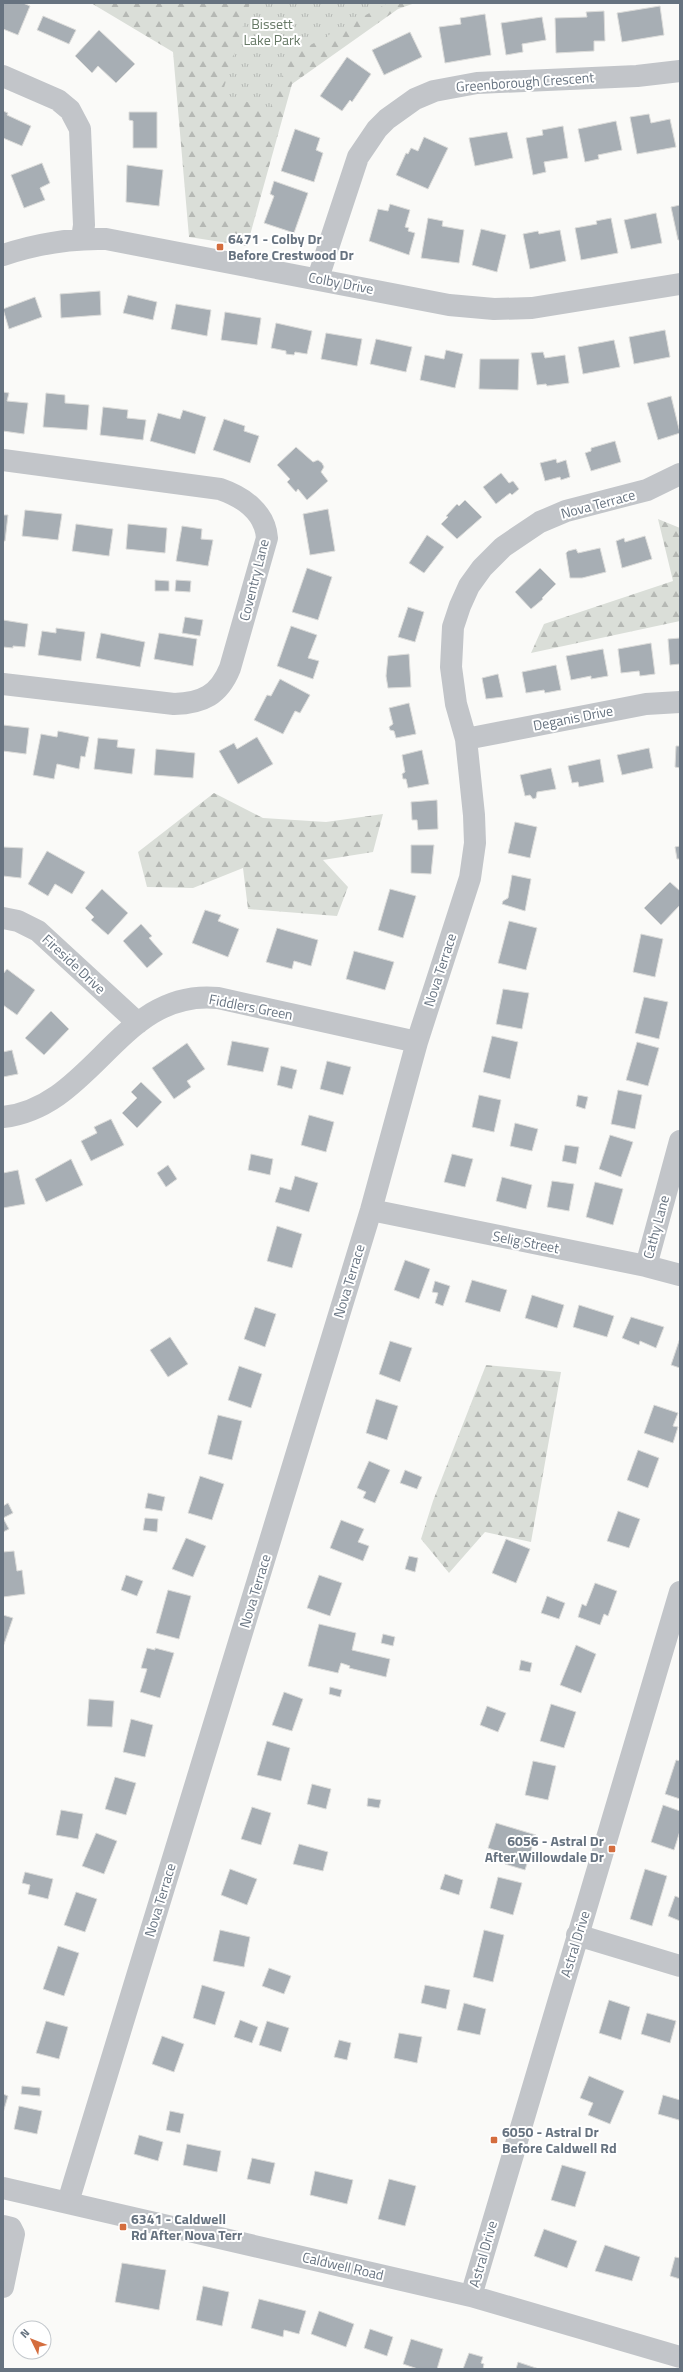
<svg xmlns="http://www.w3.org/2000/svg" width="683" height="2372" font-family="'Titillium Web',sans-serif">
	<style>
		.forest { fill: url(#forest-firs) }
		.park { fill: url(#park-tufts) }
		.building { fill: #a7aeb4; stroke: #dcdcda }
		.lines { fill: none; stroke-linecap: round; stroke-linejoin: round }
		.minor { stroke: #c2c5c9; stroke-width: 22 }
		.poi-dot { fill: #d46d3e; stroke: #fff; stroke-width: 1.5 }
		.labels { text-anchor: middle; stroke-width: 4; stroke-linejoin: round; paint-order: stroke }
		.park-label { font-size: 14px; fill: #677966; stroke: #fff }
		.street-label { font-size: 14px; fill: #677380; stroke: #fff }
		.poi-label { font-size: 14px; font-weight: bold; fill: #677380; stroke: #fff; text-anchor: start }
	</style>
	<defs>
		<pattern id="forest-firs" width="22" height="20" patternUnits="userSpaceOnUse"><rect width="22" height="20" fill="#daded8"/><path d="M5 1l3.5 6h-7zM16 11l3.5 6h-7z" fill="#b5b8b4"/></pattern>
		<pattern id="park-tufts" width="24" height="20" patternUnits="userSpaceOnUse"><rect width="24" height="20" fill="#daded8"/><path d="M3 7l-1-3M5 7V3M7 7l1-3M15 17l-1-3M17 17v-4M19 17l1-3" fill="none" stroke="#b5b8b4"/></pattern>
	</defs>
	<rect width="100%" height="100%" fill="#fafaf8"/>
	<!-- forest -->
	<path class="forest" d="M91,3h324l-17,6 -106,75 -45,162 -58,-9 -16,-185z
		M658,519l22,9v93l-149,32 13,-29 129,-43z
		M214,793l49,25 63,4 57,-8 -10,38 -50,8 25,27 -11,29 -89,-7 -5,-41 -50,20 -46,-1 -9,-35z
		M486,1365l75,7 -30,170 -46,-10 -36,41 -28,-34 12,-38z"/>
	<!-- park -->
	<path class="park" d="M250,3h138l-98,53 -20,53 -48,-15z"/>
	<!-- building -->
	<path class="building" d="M3,3h20l7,3 -12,29 -15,-6z
		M660,6l4,29 -42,7 -5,-29z
		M604,11l1,30h-11v10l-38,2 -1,-35 32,-1 -1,-5z
		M485,14l6,41 -46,8 -6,-36 22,-3 -1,-6z
		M43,16l33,14 -7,14 -32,-14z
		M542,17l4,23 -24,4 1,8 -17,3 -5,-32z
		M99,30l36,34 -19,19 -18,-17 -6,7 -17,-17z
		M410,32l12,25 -38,18 -12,-25z
		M347,57l24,17 -19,28 -2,-2 -8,11 -22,-15z
		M3,111l5,2 -1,2 24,11 -9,20 -19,-8z
		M129,112h28v36h-24v-27l-4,-1z
		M649,114l2,9 19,-4 6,28 -39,7 -7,-37z
		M616,121l6,29 -24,5 1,4 -14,3 -7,-33z
		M563,126l5,32 -24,4 2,10 -13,3 -7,-37 17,-3 -1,-5z
		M295,129l25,9 -4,12 7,3 -9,29 -33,-11z
		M507,132l6,26 -38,8 -6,-28z
		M424,137l24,11 -20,41 -32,-14 10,-22 2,1 3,-6 7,3z
		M42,163l8,20 -10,5 5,12 -21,8 -13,-33z
		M127,165l36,5 -4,36 -33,-4z
		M274,181l34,12 -14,40 -30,-10 10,-27 -4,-2z
		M390,204l20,6 -5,17 4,1 -1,3 7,2 -6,22 -40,-14 9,-32 10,2z
		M680,205v35h-2l-7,-33z
		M656,213l6,30 -31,6 -7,-29z
		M428,218l15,3 -1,5 22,4 -5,33 -38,-5z
		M611,218l7,35 -37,7 -6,-32 22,-4 -1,-3z
		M481,229l25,6 -9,37 -25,-7z
		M560,230l6,31 -36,8 -7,-35 15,-3 1,3z
		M100,291l1,24 -40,3 -1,-24z
		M128,295l29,7 -4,18 -30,-7z
		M35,297l7,20 -33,12 -6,-20z
		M176,304l35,6 -4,26 -36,-7z
		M225,312l36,6 -4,27 -36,-5z
		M276,323l36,8 -5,23 -12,-2 -1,3 -8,-1v-3l-15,-3z
		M665,330l5,27 -36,7 -5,-27z
		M326,333l36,6 -5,27 -36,-7z
		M376,339l36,8 -6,25 -36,-8z
		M614,340l6,27 -37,7 -5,-27z
		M446,350l17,4 -8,34 -35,-8 5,-25 19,4z
		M543,352l2,6 20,-3 4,28 -22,3 -1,-2 -9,1 -6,-32z
		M480,359h39l-1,31 -39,-1z
		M3,392l6,1 -2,8 21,2 -4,31 -21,-3z
		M46,393l19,2v8l24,2 -2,25 -44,-3z
		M671,396l9,37 -22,7 -11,-37z
		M103,407l25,3 -1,8 19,2 -3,20 -43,-5z
		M183,410l23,7 -11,37 -45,-13 8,-28 22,6z
		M224,419l21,7 -1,5 15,5 -9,27 -37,-13z
		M615,441l6,21 -30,9 -6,-18 6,-2v-3z
		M296,447l17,15 5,-2 4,3 2,4 -3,5 7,9 -21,19 -9,-11 -2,3 -9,-10 3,-3 -13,-14z
		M556,459l1,4 9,-3 4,17 -9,3 -1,-3 -15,4 -5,-18z
		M501,473l8,10 4,-2 6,8 -7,6 -2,-2 -14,11 -13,-17z
		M465,500l17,17 -25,22 -16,-15 7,-7 -2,-1 11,-12 2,2z
		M328,509l7,42 -25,4 -7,-41z
		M25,510l37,4 -4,26 -36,-4z
		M3,515h5l-3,26h-2z
		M76,524l37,5 -4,27 -37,-5z
		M128,524l39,4 -2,25 -39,-4z
		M182,526l20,3 -1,10 12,1 -5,26 -32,-5z
		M427,535l17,12 -20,26 -15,-10z
		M645,536l7,23 -30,9 -6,-27 8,-3 1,4z
		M600,548l6,24 -24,6h-12l-4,-25 2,-2 8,-2 2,4z
		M307,568l25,9 -14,43 -26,-8z
		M540,568l16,16 -14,14 1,1 -12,10 -16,-17z
		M155,580l14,1v10h-14z
		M176,580l15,1 -1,11 -15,-1z
		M408,607l16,5 -9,30 -17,-5z
		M185,617l18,3 -3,16 -18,-3z
		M3,620l25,4 -3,23 -12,-1v2l-10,-1z
		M291,626l26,9 -9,23 11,3 -6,18 -36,-13z
		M56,628l29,4 -4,29 -43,-6 4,-24 14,2z
		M101,633l44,9 -5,25 -44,-9z
		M159,633l38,6 -4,27 -39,-7z
		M680,638v26l-10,1 -2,-26z
		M651,643l4,31 -15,2 -1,-5 -18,2 -3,-24z
		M603,649l5,27 -17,3v-3l-20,4 -5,-24z
		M409,654l2,33 -23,1 -2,-12 2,-20z
		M556,665l5,25 -16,3 -1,-3 -18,3 -4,-21z
		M498,674l5,23 -17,2 -4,-21z
		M280,679l30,16 -10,18 -5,-2 -12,23 -29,-14 13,-25 4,1z
		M409,703l7,31 -20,4 -2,-7 -4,-1 -1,-3 4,-3 -4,-16z
		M3,725l26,3 -3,26 -23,-3z
		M58,731l31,6 -4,20 -4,-1 -2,13 -22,-5 -3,15 -21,-4 8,-41 16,3z
		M257,737l16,27 -35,20 -19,-33 15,-8 3,6z
		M98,738l20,2 -1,7 18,2 -3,25 -38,-5z
		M676,746h4v22l-5,-1z
		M649,748l4,20 -31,7 -5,-20z
		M156,749l39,4 -2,25 -39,-3z
		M422,750l7,34 -21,4 -2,-9h-3l-1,-5 3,-2 -3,-17z
		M600,759l4,23 -25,5 -1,-5 -6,1 -4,-17z
		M551,768l5,21 -19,3 -1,6 -3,1 -3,-4 -5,1 -5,-21z
		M437,800l1,29 -20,1 -1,-10h-5l-1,-18z
		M515,822l22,5 -7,31 -22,-5z
		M411,845h23l-3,29 -20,-1z
		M680,846v13h-3l-2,-12z
		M3,847l20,1 -2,30 -18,-2z
		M47,851l38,21 -13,22 -17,-10 -7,12 -20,-12z
		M512,875l19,4 -6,32 -23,-7 1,-3 5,-3z
		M670,882l10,9v14l-19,20 -17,-17z
		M102,889l26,24 -20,22 -17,-15 3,-3 -9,-9z
		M390,889l26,7 -13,42 -25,-8z
		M205,910l16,5 -3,6 21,8 -11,28 -36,-14z
		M509,921l28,7 -11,42 -28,-7z
		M141,924l11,12 -3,2 14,16 -16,14 -24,-27z
		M277,928l41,12 -7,26 -17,-5 -2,8 -26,-7z
		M641,934l22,5 -8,38 -22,-5z
		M354,951l40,11 -9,28 -39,-11z
		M7,969l28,21 -18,25 -14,-10v-31z
		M503,989l26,4 -7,36 -26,-5z
		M644,997l24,5 -9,37 -24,-6z
		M51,1011l18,18 -25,26 -19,-17z
		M492,1036l26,6 -8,37 -27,-7z
		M232,1041l37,7 -6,24 -36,-7z
		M637,1042l22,6 -11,38 -22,-6z
		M187,1043l18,26 -18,12 4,6 -17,12 -22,-31z
		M12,1050l6,24 -15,3v-25z
		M327,1061l24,6 -8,28 -23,-6z
		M281,1066l16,4 -5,19 -15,-4z
		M141,1082l21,20 -25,26 -15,-15 15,-15 -6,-6z
		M618,1090l24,5 -7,34 -24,-5z
		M479,1095l22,5 -7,32 -22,-5z
		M578,1095l10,2 -3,12 -9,-3z
		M309,1115l25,7 -8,30 -25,-7z
		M111,1119l13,26 -33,16 -10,-20 16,-8 -3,-6z
		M515,1123l23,6 -6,22 -22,-5z
		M610,1135l23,7 -12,35 -22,-8z
		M565,1145l14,2 -3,17 -14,-3z
		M251,1154l22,5 -3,16 -22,-5z
		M452,1154l21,5 -8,28 -21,-5z
		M71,1159l12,26 -37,17 -11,-23z
		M168,1165l9,14 -11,8 -9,-14z
		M18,1170l7,34 -22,4v-35z
		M295,1176l23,7 -9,29 -34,-10 5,-15 11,3z
		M502,1177l30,8 -6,24 -30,-8z
		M552,1181l22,3 -5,27 -22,-4z
		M595,1182l28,7 -10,36 -27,-8z
		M277,1226l25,8 -10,34 -25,-7z
		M405,1260l25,9 -11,30 -25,-9z
		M472,1280l35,10 -7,22 -35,-10z
		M435,1281l15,5 -7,20 -8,-3 3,-10 -6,-1z
		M532,1295l32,10 -7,23 -32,-10z
		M579,1305l35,11 -7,21 -34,-10z
		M255,1307l21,7 -11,33 -21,-8z
		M631,1317l33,10 -8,21 -16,-7 -1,4 -17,-7z
		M170,1337l18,27 -20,13 -18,-27z
		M680,1338v30l-9,-3z
		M390,1341l22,7 -12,34 -21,-8z
		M239,1366l23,8 -11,34 -23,-8z
		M376,1399l22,7 -11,34 -21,-7z
		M654,1405l24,8 -5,13 5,1 -5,16 -29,-10z
		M218,1415l24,6 -10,39 -24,-6z
		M638,1450l21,8 -11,30 -21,-8z
		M369,1461l21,9 -15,33 -12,-5 3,-6 -9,-4z
		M405,1470l17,7 -5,12 -17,-6z
		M200,1476l24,8 -12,36 -24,-7z
		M148,1493l17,4 -3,14 -17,-3z
		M8,1503l5,10 -10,5v-12z
		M618,1511l22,8 -11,29 -22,-7z
		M3,1518l6,11 -6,3z
		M145,1518l13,1 -1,13 -14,-2z
		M341,1520l23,9 -6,13 11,4 -6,15 -33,-13z
		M186,1538l20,8 -13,31 -21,-8z
		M506,1539l24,10 -14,34 -24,-10z
		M14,1551l3,20 5,-1 3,24 -22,3v-45z
		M409,1556l9,2 -3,14 -10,-3z
		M126,1575l17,6 -6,15 -16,-6z
		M319,1575l23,8 -12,33 -23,-8z
		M595,1583l22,8 -9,25 -4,-2 -4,11 -22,-8 4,-13 4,2z
		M168,1590l23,6 -12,43 -23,-6z
		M547,1596l18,7 -6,16 -18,-6z
		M3,1615l10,3 -10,29z
		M319,1624l37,9 -4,17 38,9 -4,18 -37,-9 1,-2 -9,-3 -3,10 -30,-7z
		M383,1634l12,3 -2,9 -12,-3z
		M576,1645l20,9 -15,39 -21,-8z
		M147,1648l8,2v-2l19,5 -14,45 -20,-6 7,-23 -6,-1z
		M521,1660l11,3 -2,9 -11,-2z
		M330,1687l12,3 -2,7 -11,-3z
		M284,1692l19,7 -11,32 -20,-6z
		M89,1699l25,2 -2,26 -25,-1z
		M551,1704l25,8 -12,36 -24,-7z
		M487,1706l19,7 -8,19 -18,-7z
		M131,1719l22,6 -8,32 -22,-5z
		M267,1741l23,7 -9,33 -24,-6z
		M676,1760l4,1v38l-15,-5z
		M533,1761l23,5 -8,34 -23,-5z
		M115,1777l21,6 -10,32 -21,-6z
		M312,1784l19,5 -5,20 -19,-5z
		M368,1798l13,2 -2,8 -12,-2z
		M663,1805l17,6v20l-6,19 -23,-8z
		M252,1807l19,6 -10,32 -20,-6z
		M61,1810l22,4 -5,25 -22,-4z
		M496,1823l40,12 -11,35 -20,-6 3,-9 -20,-7z
		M96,1833l21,8 -13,33 -22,-8z
		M299,1844l29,8 -5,19 -30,-7z
		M230,1869l27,10 -10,26 -26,-10z
		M645,1869l22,7 -15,50 -22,-7z
		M25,1872l28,7 -5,20 -20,-5 2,-9 -8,-2z
		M445,1874l18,6 -4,15 -19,-6z
		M498,1877l24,6 -9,32 -23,-7z
		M76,1892l21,7 -12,33 -21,-7z
		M675,1896l5,2v23l-12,-5z
		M220,1930l30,7 -6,30 -31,-6z
		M484,1930l20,5 -11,47 -20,-5z
		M58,1946l21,7 -15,43 -21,-7z
		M269,1968l22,8 -7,18 -22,-8z
		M202,1985l23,7 -10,33 -22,-7z
		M425,1985l25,5 -4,19 -25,-6z
		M609,2000l21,7 -9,33 -22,-7z
		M464,2003l22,6 -6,26 -23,-5z
		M647,2013l29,8 -6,22 -29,-9z
		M240,2020l18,7 -6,16 -18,-6z
		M46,2021l22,6 -9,32 -23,-6z
		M267,2021l22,7 -8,24 -22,-7z
		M399,2033l23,4 -5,26 -23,-5z
		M162,2036l22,8 -10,28 -22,-8z
		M339,2040l12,3 -4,17 -13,-3z
		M589,2076l35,15 -14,33 -22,-9 5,-12 -13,-5z
		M22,2086l18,2v8l-19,-2z
		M3,2094l5,2 -5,17z
		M663,2095l17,5v23l-1,-3 -21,-6z
		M19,2106l23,5 -5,23 -23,-5z
		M170,2111l14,3 -4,19 -14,-3z
		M139,2135l24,7 -5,19 -24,-7z
		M187,2144l34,7 -4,21 -34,-7z
		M252,2158l23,5 -5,21 -23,-5z
		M562,2165l24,7 -11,35 -24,-7z
		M315,2171l38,9 -6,24 -37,-9z
		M389,2179l27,7 -11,40 -27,-7z
		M544,2229l33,12 -10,27 -33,-12z
		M605,2245l35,12 -8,24 -37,-10z
		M675,2257l5,1v21l-10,-3z
		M122,2263l44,7 -7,40 -44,-8z
		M203,2286l26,6 -7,34 -26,-6z
		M259,2299l47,12 -7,23 -15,-4 -1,7 -32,-9z
		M319,2311l35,13 -8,23 -35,-13z
		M370,2329l23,8 -6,19 -23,-8z
		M411,2339l32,10 -6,20h-19l-15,-5z
		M469,2353l14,4 -2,6 3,1 -1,5h-20z
		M518,2362l21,7h-23z"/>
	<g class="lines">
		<!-- minor -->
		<path class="minor" d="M3,76l55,24 12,10 10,19 4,96 -2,14
			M3,255c33,-11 68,-17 103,-16l343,66 45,4 38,-1 148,-24
			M318,278l40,-121 19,-28 10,-10 28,-20 19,-8 43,-8 160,-7 43,-5
			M3,460l217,29c23,8 45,23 47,49l-37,130c-11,27 -27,35 -56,36l-171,-20
			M466,739l180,-35 34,-2
			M3,918l15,3 20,10 100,92
			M3,1117c91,-10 117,-129 215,-119l199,44
			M371,1210l275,56 34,9
			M646,1266l34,-125
			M577,1935l103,31
			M3,2188l468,108 209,61
			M68,2202l303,-992 46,-168 53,-164 5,-35 -1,-28 -8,-76 -10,-35 -5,-37 2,-40 7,-21 9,-20 13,-18 21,-21 37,-25 26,-11 81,-21 33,-16
			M3,2226l8,2 3,6 -11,53
			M471,2296l209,-704"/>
	</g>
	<!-- markers -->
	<g class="poi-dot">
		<rect x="216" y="243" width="8" height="8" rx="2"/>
		<rect x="608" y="1845" width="8" height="8" rx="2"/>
		<rect x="490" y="2136" width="8" height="8" rx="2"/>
		<rect x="119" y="2223" width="8" height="8" rx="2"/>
	</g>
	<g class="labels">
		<!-- park labels -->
		<g class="park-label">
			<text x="272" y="29">Bissett<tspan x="272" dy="16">Lake Park</tspan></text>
		</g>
		<!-- street labels -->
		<g class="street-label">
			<text transform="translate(525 82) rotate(-4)" y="5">Greenborough Crescent</text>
			<text transform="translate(341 283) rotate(11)" y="5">Colby Drive</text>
			<text transform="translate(598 504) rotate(-15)" y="5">Nova Terrace</text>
			<text transform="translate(254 580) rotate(-76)" y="5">Coventry Lane</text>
			<text transform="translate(573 718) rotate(-11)" y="5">Deganis Drive</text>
			<text transform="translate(74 964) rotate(43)" y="5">Fireside Drive</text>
			<text transform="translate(440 970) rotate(-72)" y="5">Nova Terrace</text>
			<text transform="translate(251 1007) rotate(11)" y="5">Fiddlers Green</text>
			<text transform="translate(656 1227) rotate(-75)" y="5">Cathy Lane</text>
			<text transform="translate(526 1242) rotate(11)" y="5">Selig Street</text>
			<text transform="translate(349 1281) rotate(-73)" y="5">Nova Terrace</text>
			<text transform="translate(255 1591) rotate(-73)" y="5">Nova Terrace</text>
			<text transform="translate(160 1900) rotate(-73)" y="5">Nova Terrace</text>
			<text transform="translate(575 1944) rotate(-73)" y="5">Astral Drive</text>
			<text transform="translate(483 2254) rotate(-74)" y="5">Astral Drive</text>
			<text transform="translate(343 2266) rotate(13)" y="5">Caldwell Road</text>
		</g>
		<!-- poi labels -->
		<g class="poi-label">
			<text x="228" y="244">6471 - Colby Dr<tspan x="228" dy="16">Before Crestwood Dr</tspan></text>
			<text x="604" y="1846" text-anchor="end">6056 - Astral Dr<tspan x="604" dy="16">After Willowdale Dr</tspan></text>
			<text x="502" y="2137">6050 - Astral Dr<tspan x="502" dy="16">Before Caldwell Rd</tspan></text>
			<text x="131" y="2224">6341 - Caldwell<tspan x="131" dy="16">Rd After Nova Terr</tspan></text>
		</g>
	</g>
	<!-- border -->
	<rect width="683" height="2372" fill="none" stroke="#677380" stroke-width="8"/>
	<!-- north arrow -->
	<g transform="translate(32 2340) rotate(313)"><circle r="19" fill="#ffffff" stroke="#c2c7cc"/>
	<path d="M0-3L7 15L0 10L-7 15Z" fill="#d46d3e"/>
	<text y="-6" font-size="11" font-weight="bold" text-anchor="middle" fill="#677380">N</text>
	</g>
</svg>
